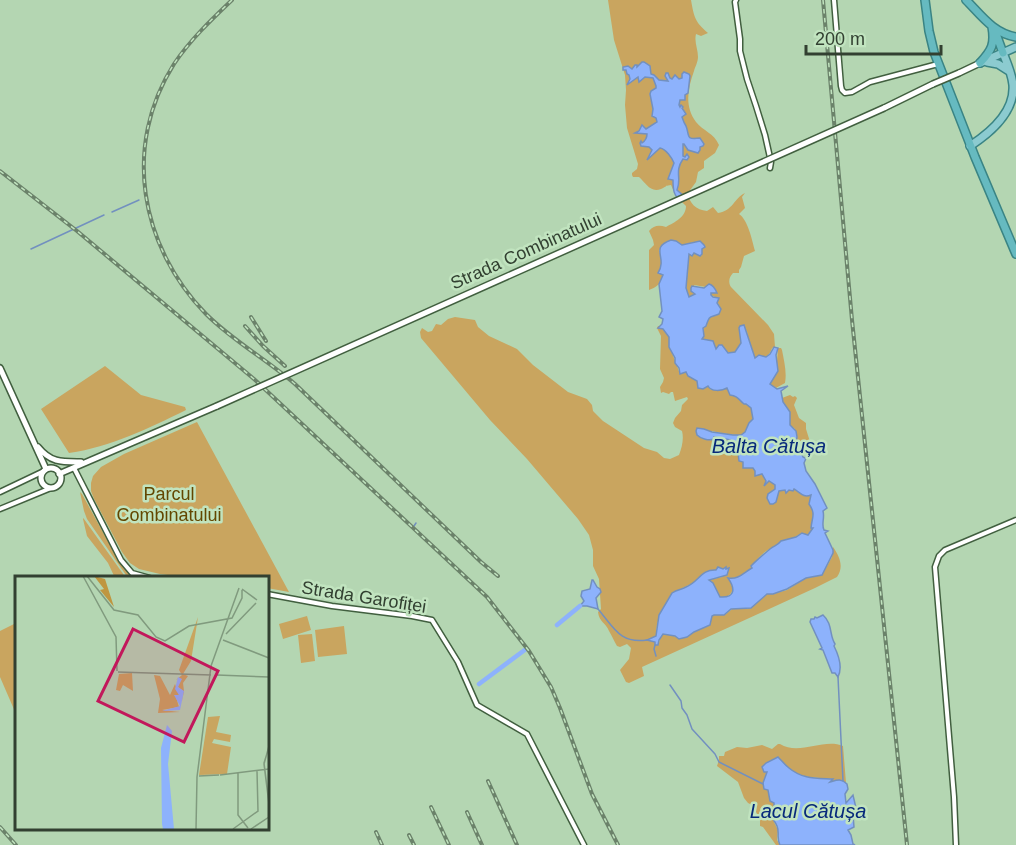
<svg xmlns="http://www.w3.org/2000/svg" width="1016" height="845" font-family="Helvetica,sans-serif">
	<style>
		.green { fill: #c9a55f }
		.water { fill: #8db2fc; stroke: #7290bf; stroke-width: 1.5 }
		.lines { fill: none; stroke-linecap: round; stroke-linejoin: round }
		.stream { stroke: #7290bf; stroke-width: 1.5 }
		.canal { stroke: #8db2fc; stroke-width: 4.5 }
		.minor-casing { stroke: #415f3f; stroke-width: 7 }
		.tertiary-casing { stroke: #415f3f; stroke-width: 8 }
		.primary-casing { stroke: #3a8484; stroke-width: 10 }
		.trunk-casing { stroke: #3a8484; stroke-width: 10 }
		.minor { stroke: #fff; stroke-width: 4 }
		.tertiary { stroke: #fff; stroke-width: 5 }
		.primary { stroke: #8ccbd0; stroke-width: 7 }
		.trunk { stroke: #66bac0; stroke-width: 7 }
		.rail-casing { stroke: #6b826a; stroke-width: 4 }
		.rail { stroke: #c1e4bf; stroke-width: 1.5; stroke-dasharray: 4.5; stroke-linecap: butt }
		.tertiary-bridge-casing { stroke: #415f3f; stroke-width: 8; stroke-linecap: butt }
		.tertiary-bridge { stroke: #fff; stroke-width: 5 }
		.labels { text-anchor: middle; stroke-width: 5; stroke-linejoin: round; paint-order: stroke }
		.street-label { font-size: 18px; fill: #324031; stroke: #c1e4bf }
		.park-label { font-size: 18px; fill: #634700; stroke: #c1e4bf }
		.water-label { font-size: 20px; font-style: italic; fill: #07297b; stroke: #c1e4bf }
		.inset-road { fill: none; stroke: #809a7e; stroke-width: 1.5 }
		.view { fill: #c2185b; fill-opacity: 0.15; stroke: #c2185b; stroke-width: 3 }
		.inset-edge { fill: none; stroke: #324031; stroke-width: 3 }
	</style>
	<rect width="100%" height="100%" fill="#b4d6b2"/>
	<!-- green -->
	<path class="green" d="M608,0h83c3,17 4,22 17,33l-7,3 -5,-2c-2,8 2,15 2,23 0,5 -3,10 -4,14 -6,17 -10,35 2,51 7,9 18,11 23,23l-4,8 -11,8v7l-6,4 -2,10 -8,11c1,10 8,17 19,18l6,-4 5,6c15,-2 16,-15 27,-20l-3,4 3,11 -6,6c9,6 13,26 16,37l-11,5 -3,11 -2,3v3h-6c-4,4 -5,9 -2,14l37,38 6,9 1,13 -3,1c-3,10 -8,9 -17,10l-7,-18 -1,-9 -7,-5 1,17 -6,9c-12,2 -23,-6 -33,-13l2,-5 -1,-6 3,-2c3,-7 3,-11 11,-11l4,-6 -6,-12 -4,-2v-2h5l-10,-6 -12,-2 2,9 -8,3 -2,-9 3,-34 5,-1 6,3 2,-1v-6l3,-2 -1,-2 -4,-4 -41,9c3,9 2,12 2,21 0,1 2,3 2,4 0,8 -8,13 -14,15v-40l5,-5 -1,-5 -4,-9c5,-6 10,-6 17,-4 9,-5 20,-10 20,-21l-10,-10 -5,-11c-10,2 0,-1 -10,4 -11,4 -15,-6 -22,-12h-6l-1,-2v-2l5,-4 1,-5 -11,-36 -2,-23 1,-15 -1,-15 -11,-35z
		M455,317l20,3 3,7 11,9 28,13 16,16 35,27 19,7 5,6 1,6 10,10 41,27 13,4 7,6 6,1 9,-4c3,-8 5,-16 3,-24l-7,-4 -2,-4 2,-5 6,-7 1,-6 6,-6 -1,-2 -12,4 -2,-9h-2l-2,2 -6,-2 -2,1 -1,-6 3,-5 1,-4 -4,-9 1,-33 -4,-8 1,-2h2l-2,2 5,1 6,8v8l11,29 6,-3 11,10 1,7h7l3,-2 3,4c6,0 11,1 16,-2l13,12 12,8 1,11 -4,4 -4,9 -4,3c-15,1 -33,-7 -45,-4l1,4 6,4 9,1 1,-3 17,3 1,7 7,6 1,7 4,2v6h10l2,3 7,3 4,7h3l6,4v4l-7,5v8l8,-3 1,-6 5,-3h3l8,-2 6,5 13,1 -3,10c7,9 3,13 2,23h2l-3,6 -4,2 -4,-2c-10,6 -21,10 -32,16 -7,3 -13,11 -19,17l2,2c-9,4 -12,11 -24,10l4,11c-2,6 -6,9 -13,8l-7,-14 -4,-3 13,-3 7,-8 -13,1 -14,4 -9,9 -21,10 -15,31 -1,12 -7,4 10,3 2,-7c6,-4 14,0 18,3l31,-14 2,-9 2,-1h6l6,-1 6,-5h15l20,-15h6l14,-4 19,-12 16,-3 10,-18 1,-10c7,10 11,20 4,30l-22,11 -173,79 2,9 -15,7 -3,-1 -6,-12 9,-11 2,-11 -4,-4 -7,3 -3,-1c-3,-5 -5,-10 -8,-15 -3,-8 -10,-9 -11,-19l3,-3 -2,-30 -6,-13v-16l-4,-15 -11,-16 -51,-60 -37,-39 -69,-82 -1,-6 2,-4 6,4 4,-1 4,-7 5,1 7,-6z
		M778,348h3l1,2c2,11 5,22 3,33l-9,5 -6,-4 7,-23z
		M105,366l36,29 44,12 1,3c-37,18 -75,37 -117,43l-28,-44z
		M790,395l3,2 2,-1 2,2 -3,7 5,13 7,5v6l5,16 -2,6 -8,1 -5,-10 -1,-13 -5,-4 -8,-27z
		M197,422l92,170 -22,-4v-10h-76l-31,-4 -21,-5 -9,-6 -8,-11 -28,-53 -3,-8v-8l2,-7 8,-9 23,-13z
		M80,492l2,2 35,64 15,20h-4l-41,-59 -3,-8z
		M84,518v1l42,59h-11l-7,-15 -21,-27 -4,-17z
		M307,616l4,14 -28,9 -4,-15z
		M16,623v91l-16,-37v-46z
		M344,626l3,28 -29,3 -3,-27z
		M312,634l3,27 -14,2 -3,-28z
		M778,744h2c19,12 43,-6 63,2l3,37c-7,-5 -11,-2 -17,0l3,-4c-16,-2 -30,0 -44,-11 -3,-3 -6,-7 -10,-11l-12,6c1,8 -1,15 -1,23l3,4 2,11 4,2v19l4,8 -1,10 3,5h-4l-13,-18 -3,-1v-7l-8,-14 -4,-2 -4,-5 -6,-16 -21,-16 2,-6v-4h5l1,-4 12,-5 10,1 15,-3 10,4z"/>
	<!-- water -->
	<path class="water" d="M642,62h2l6,4 1,8 3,1 5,5 9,1 -3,-5 1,-3h2l2,5 2,1 3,-4 4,4 3,-1v-4l2,-2 5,2 1,2 -2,17 -3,2v5h-5l-1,5 1,2 1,-2 2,2 -1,1 4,6 -4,3c1,3 2,6 4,9 4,10 -1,14 14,12l4,6 -1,2 -3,1v3l-2,3 -10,-3 -4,-6h-1v12l2,1 2,-3 2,3 -2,3 -4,-1c-9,13 -1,19 -6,31l8,7 -2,4c-10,-3 -10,-13 -10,-21l-5,-1 6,-16c-2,-5 -8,-14 -14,-15l-13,12 5,-10 -3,-3 -8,-1 -1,-3 1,-2 1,2c3,-2 5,-5 5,-9l-12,-1 4,-2 3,-6 4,4 11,-7 -1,-4 -4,-2 1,-7 -3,-15 1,-3 5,-3v-2l-3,-8 -8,-1 -6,5 -1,-5 -11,8 3,-6 -1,-4 -2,-1 -1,-4h-3v-3l5,-1 4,3 3,-4h2v2z
		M671,240l5,1 6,4 18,-4 4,4 1,2 -3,2v5l-2,2 -6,-3 -2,3 -3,-2 -3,34 3,9 6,-3 -4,-3v-3l1,-2 12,2 5,-4c4,1 6,4 8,9h-6v2l2,2 6,1 -2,5 4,6 -2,5c-9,4 -9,0 -13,12l-3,2 1,8 -2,3 11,2 3,8 3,-4h3l6,8 7,-1 6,-9 -2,-15 1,-2 4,-1 11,33 4,-3 7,2 4,-3 4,-7 4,1 -2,7 2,16 -8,13 7,5 11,-3 -7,5 2,11 7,10v13l6,6 1,6 -1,5 7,15 2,1 2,-2 -3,7 2,8 9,13 12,24 -4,3c2,7 -2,13 1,19l4,1 -3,2 8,17v3l-11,22 -16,3 -19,11 -14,5h-6l-16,14 -20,1 -7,6h-10l-2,1 -2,9 -16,7 -7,5 -8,2 -4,-3 -12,-2 -4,6 -1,5h-3v-3l-8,-2 9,-4 3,-21 13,-22c6,-4 9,-3 14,-6 13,-5 15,-18 30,-17l2,-3 5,2 3,-2v2l3,-1 -2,7 -18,5 4,3 7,14c16,1 15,-9 8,-19 11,2 16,-6 24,-10l-1,-2c6,-6 13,-12 19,-17 5,-4 7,-3 11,-8l15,-4 6,-4 6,2 5,-7h-2c1,-11 5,-14 -2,-24l2,-9c-8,3 -10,-2 -17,-6l-1,2 -4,-1 -3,3 -1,-3 -6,1 -3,11 -3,2h-3l-3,-6 1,-4 7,-5v-4l-6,-4 -5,5 2,-5 -4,-7 -7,2v-5l-2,-3h-10v-6l-4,-1 -1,-8 -7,-6 -1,-7 -16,-3v2c-5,2 -13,0 -17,-4l-1,-4 1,-3 7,1 8,3 21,3h8l4,-3 4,-9 4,-4 -2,-11 -5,-4h-2c-6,-5 -6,-8 -14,-9l-3,-7c-5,3 -16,4 -19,-2l-5,3 -5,-1 -1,-7 -9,-5 -2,-4 -6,2 -1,-6 -4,-5v-5l-6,-11v-10l-6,-8 -5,-1 4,-4 1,-5 -4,-2 3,-6 -3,-27 4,-9 -5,-2c10,-16 -9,-25 13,-33z
		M592,580h1l4,7 3,2 1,3 -5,6 2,11 -11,-3h-7l4,-5 -3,-5 1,-5 8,-2z
		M823,615c10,9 6,20 12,29l-1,2c5,10 9,21 4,31l-3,-4h-3l-9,-23 -3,-1 2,-1 -12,-26 1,-3h3l1,-2 2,1z
		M778,757c4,4 7,8 11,11 13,11 27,10 44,11l-3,3c7,-2 11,-4 17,2l1,5 -3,5 1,9 7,-8 3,13 -3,7 1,12 -6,3 3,5 2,9 2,1h-75c-4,-7 0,-12 -3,-19 -3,-7 -6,-7 -6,-14l3,-3v-6l-4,-2 -2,-11 -4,-1 -1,-6 4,-11h-3l-2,-5 4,-4z"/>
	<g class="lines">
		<!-- stream -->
		<path class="stream" d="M112,212l27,-12
			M31,249l73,-34
			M414,526l2,-3
			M598,609c16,19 22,35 49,31
			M655,645l-1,4 2,7
			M838,677l5,104
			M670,685l11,16 1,7 5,7 5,14 23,25 4,8 44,22"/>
		<!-- canal -->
		<path class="canal" d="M557,625l23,-19
			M479,684l47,-35"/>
		<defs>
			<path id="minor" d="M736,0l-1,2 5,37v12l7,28 9,27 9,29 6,27 -1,6
				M834,0l7,86 1,4 3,3 7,-1 18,-10 68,-18
				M74,468l47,92 11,13 18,5
				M0,492l44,-21
				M0,509l51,-21
				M267,594l65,12 80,10 20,4 26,42 19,43 50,29 57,111
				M956,845l-2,-48 -19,-230 4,-11 6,-6 71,-30"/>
			<path id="tertiary" d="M959,73l21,-10
				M884,108l49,-24
				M0,368l46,101
				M38,447c13,16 24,15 43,15
				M41 478a10 10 0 1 1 20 0a10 10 0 1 1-20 0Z
				M59,474l158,-68"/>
			<path id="primary" d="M987,62l11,2 11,7
				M980,63l36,-16
				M970,146c20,-13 45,-34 43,-61 -1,-11 -6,-22 -10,-32"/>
			<path id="trunk" d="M925,0l4,31 5,21 41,105 41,97
				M966,0c15,15 27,33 50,37
				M995,31l8,22
				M980,63c12,-13 15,-19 12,-36"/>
		</defs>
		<!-- minor casing -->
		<use href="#minor" class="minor-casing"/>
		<!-- tertiary casing -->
		<use href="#tertiary" class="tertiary-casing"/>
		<!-- primary casing -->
		<use href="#primary" class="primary-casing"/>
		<!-- trunk casing -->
		<use href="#trunk" class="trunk-casing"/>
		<!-- minor -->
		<use href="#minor" class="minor"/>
		<!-- tertiary -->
		<use href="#tertiary" class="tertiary"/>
		<!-- primary -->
		<use href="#primary" class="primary"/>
		<!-- trunk -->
		<use href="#trunk" class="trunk"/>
		<defs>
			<path id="rail" d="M232,0c-21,20 -42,40 -58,64 -52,82 -34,182 32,250 27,27 60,45 89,70l186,178 17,14
				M823,0l29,320 55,525
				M0,171l77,60 177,148 233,218 42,54 22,36 9,21 32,86 26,51
				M251,317l15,24
				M245,326l18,20 22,20
				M488,781l29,64
				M431,807l18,38
				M467,812l15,33
				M0,827l16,18
				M376,832l6,13
				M409,835l5,10"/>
		</defs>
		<!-- rail casing -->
		<use href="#rail" class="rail-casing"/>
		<!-- rail -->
		<use href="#rail" class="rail"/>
		<defs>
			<path id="tertiary-bridge" d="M933,84l26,-11
				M217,406l667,-298"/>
		</defs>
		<!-- tertiary-bridge casing -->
		<use href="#tertiary-bridge" class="tertiary-bridge-casing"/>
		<!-- tertiary-bridge -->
		<use href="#tertiary-bridge" class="tertiary-bridge"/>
	</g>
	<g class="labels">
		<!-- street labels -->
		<g class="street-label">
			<text transform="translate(526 251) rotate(-24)" y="6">Strada Combinatului</text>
			<text transform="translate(364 597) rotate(9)" y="6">Strada Garofiței</text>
		</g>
		<!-- park labels -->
		<g class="park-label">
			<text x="169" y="500">Parcul<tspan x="169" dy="21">Combinatului</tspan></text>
		</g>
		<!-- water labels -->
		<g class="water-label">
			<text x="769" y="453">Balta Cătușa</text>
			<text x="808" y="818">Lacul Cătușa</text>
		</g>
	</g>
	<!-- overview -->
	<g transform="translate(15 576)">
		<rect width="254" height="254" fill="#b4d6b2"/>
		<path d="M183,41l-7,44 -8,13 5,2 -5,7 1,8 -2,10 1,-10 -5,-4 2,-9 -4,2 6,-5 -3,-5zM117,97l1,18 -10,-6 -3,6 -4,-1 3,-16zM139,99l6,1 10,19 5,-11 4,11 -3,2 3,10 -17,3 18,2 -22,1 2,-14zM205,140l-4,16 15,3 -1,7 -16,-3 -2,4 19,4 -4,27 -28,1 9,-58z" fill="#c9a55f"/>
		<path d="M79,0l11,3 9,28 -14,-17 4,-1z" fill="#bf9640"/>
		<path d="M163,101l4,2 -4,8 6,4 -4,19 -18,1 18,-5 -6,-11h5l-4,-6zM152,149l5,6 -4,33 6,65h-11l-1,-5 -1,-76z" fill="#8db2fc"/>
		<path class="inset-road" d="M68,0l33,61 1,34M72,0l27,34 24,5 18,22 9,4 24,-15 43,-8 10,-20v-8M227,13l15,11M211,58l30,-31M208,64l46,18M196,90l28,-78M103,96l93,3M202,99l52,2M254,170l-5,18 5,40M254,171l-5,16 5,40M223,197v42l10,13M205,199l49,-6M184,200l20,-1M181,253l1,-52 14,-111M218,253l25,-18 -1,-40M236,253l18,-12"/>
		<path class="view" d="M118,53l85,42 -34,71 -86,-41z"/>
		<rect width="254" height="254" class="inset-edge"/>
	</g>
	<!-- scale -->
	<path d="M806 45v9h135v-9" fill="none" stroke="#324031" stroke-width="3"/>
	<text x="815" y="45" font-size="18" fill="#324031" stroke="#c1e4bf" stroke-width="4.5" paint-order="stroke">200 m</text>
</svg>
